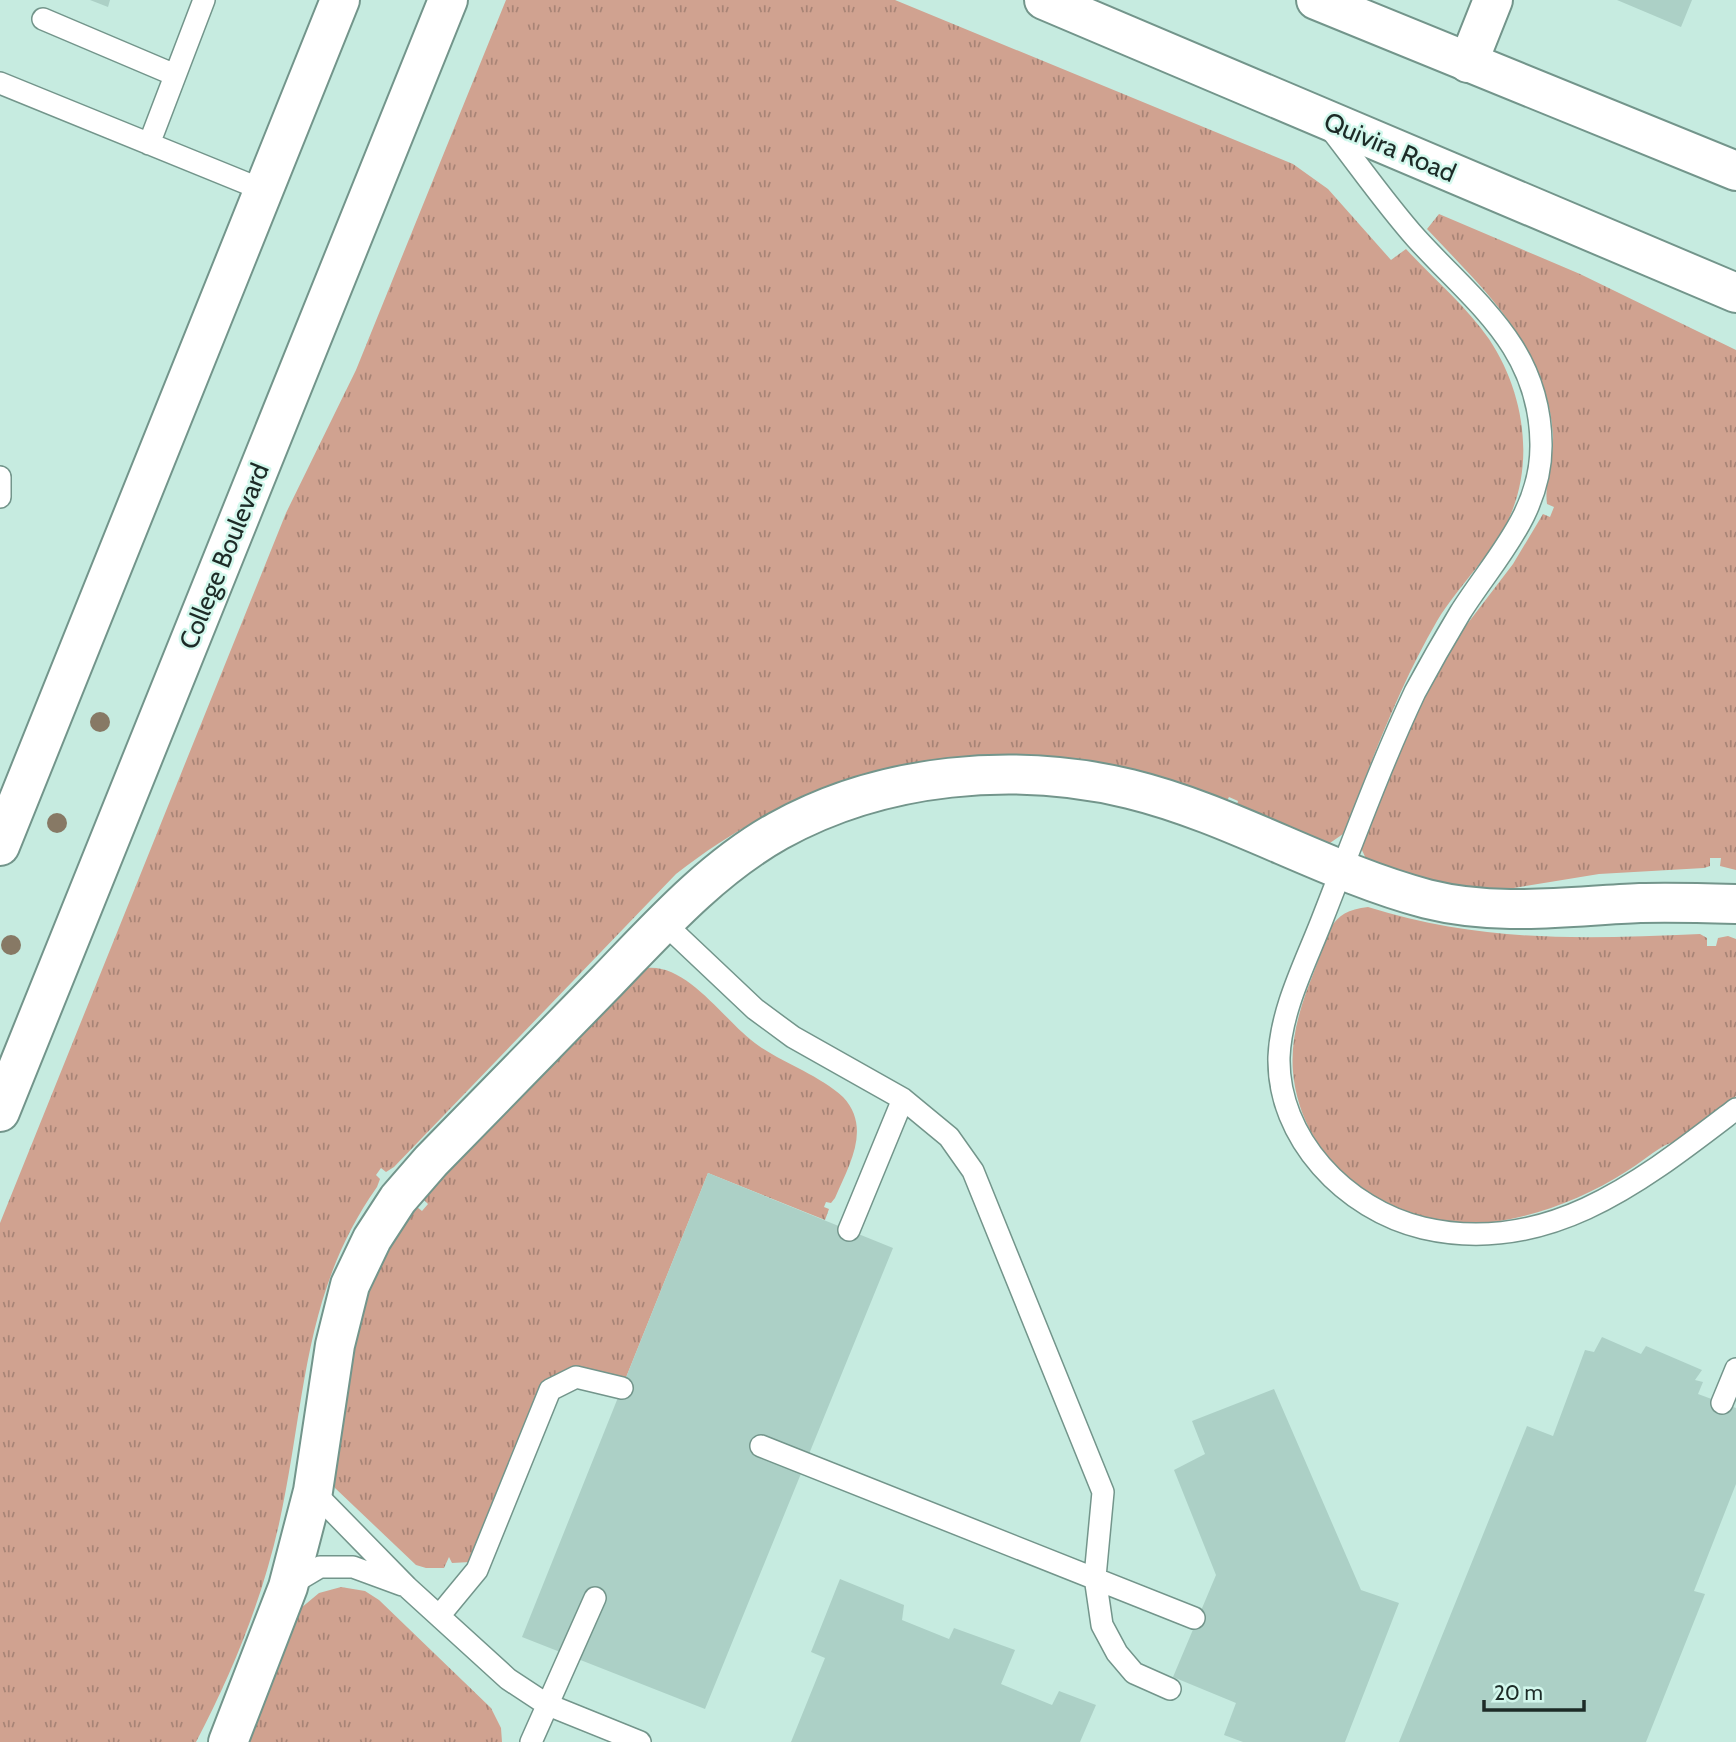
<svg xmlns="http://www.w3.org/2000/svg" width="1736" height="1742" font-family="Cabin,sans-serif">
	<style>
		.grass { fill: url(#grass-tufts) }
		.building { fill: #acd0c6 }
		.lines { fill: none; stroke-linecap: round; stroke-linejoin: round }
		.lane-casing { stroke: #73958b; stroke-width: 24 }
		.street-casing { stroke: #73958b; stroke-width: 42 }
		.secondary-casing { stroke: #73958b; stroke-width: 42 }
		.primary-casing { stroke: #73958b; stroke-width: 42 }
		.lane { stroke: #fff; stroke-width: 21 }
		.street { stroke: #fff; stroke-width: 38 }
		.secondary { stroke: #fff; stroke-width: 38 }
		.primary { stroke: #fff; stroke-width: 38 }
		.tree { fill: #877965 }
		.labels { text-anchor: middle; stroke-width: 5; stroke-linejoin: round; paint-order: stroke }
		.street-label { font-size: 26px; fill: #1d2b27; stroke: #d3f8ed }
	</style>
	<defs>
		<pattern id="grass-tufts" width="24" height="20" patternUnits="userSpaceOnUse" patternTransform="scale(1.75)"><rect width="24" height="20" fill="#d0a290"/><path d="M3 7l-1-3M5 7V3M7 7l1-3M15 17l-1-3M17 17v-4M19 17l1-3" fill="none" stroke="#a88476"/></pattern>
	</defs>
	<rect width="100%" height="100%" fill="#c6ebe0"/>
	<!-- grass -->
	<path class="grass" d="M506,0h389l398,164 35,25 63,71 15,-11c27,29 60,57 83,90 34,51 46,120 21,177 -17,38 -51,69 -73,105 -39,67 -65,140 -94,213l-16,11 -91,-37 2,-7 -9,-4 -4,7c-52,-14 -105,-33 -158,-44 -24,-5 -50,-5 -74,-4 -117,1 -226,47 -317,118l-282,293 -8,5 -5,-4 -5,7 4,4 -3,8c-75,106 -71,216 -98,337 -17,76 -47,150 -83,218h-196v-519l286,-710 70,-143z
		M1439,214l141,60 156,76v520l-16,-4 1,-8h-11v8l-6,2 -105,6 -98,16 -53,-4 -81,-25 -6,-13 1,-7 57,-139 36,-62 58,-76 30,-50 7,3 4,-10 -7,-3c-3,-22 7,-46 6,-69 -6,-89 -69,-145 -126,-206z
		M1368,907c115,36 214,32 332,27l7,4v8h9l2,-8 10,-2 8,3v157c-16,14 -35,34 -54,43 -6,3 -14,4 -20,8 -12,7 -23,17 -35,24 -39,25 -81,42 -127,50 -96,18 -198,-49 -207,-149 -3,-37 9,-70 22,-103 13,-34 13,-58 53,-62z
		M646,968c43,-5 79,55 113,78 26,18 60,29 84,51 29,31 6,68 -8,101l-4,5 -5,-1 -2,5 5,2 -4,11 -117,-47 -83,207c-27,-11 -45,-4 -70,6l-85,176 -18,1 -3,-6 -5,11h-18l-10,-3 -81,-77 -3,-21c13,-73 27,-210 85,-260l5,4 6,-7 -5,-5 3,-7 212,-221z
		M341,1587l24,4 14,9 112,108 10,20 1,14h-254l53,-134 18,-15z"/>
	<!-- building -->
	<path class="building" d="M90,0h20l-2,7z
		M1617,0h75l-11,27z
		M708,1173l185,75 -188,461 -183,-72z
		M1602,1337l39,17 5,-8 56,24 -7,10 8,2 -5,12 38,14v76l-42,107 11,3 -59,148h-247l128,-316 26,10 32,-86 9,2z
		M1274,1389l87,201 38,13 -54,139h-102l-19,-7 12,-32 -63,-26 43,-102 -42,-105 31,-16 -13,-33z
		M840,1579l64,26 -2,15 47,19 5,-11 61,22 -14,34 51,21 7,-14 37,14 -16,37h-289l34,-84 -14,-6z"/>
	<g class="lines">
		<defs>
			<path id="lane" d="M43,19l132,56
				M0,83l263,107
				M1329,127c29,37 56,76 87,111 59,65 124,109 125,206 1,69 -47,115 -81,169 -15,25 -31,53 -45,79 -34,72 -62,149 -91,223 -17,45 -43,93 -45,142 -2,81 67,153 144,171 125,29 220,-48 313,-119
				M149,144l55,-144
				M0,477v20
				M664,923l91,86 38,28 110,62 46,38 24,34 130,321 -8,85 7,48 15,28 17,20 36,16
				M849,1230l54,-131
				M1722,1403l14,-34
				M761,1446l433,172
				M313,1491l94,96 101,92 38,25 94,38
				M288,1586l32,-19h33l49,18
				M439,1616l38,-46 73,-180 26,-13 46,11
				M531,1742l64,-144"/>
			<path id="street" d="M1468,63l25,-63
				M228,1742l60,-155 25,-96 22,-146 15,-60 22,-46 26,-40 33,-38c59,-60 117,-120 176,-180 52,-54 105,-113 171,-150 104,-58 237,-70 352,-42 102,25 195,83 297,110 72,18 141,7 213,4 32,-1 64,0 96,1"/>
			<path id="secondary" d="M0,846l340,-846
				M0,1112l448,-1112"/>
			<path id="primary" d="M1044,0l692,293
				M1316,0l420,171"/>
		</defs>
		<!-- lane casing -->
		<use href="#lane" class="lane-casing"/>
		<!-- street casing -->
		<use href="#street" class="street-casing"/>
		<!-- secondary casing -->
		<use href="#secondary" class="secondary-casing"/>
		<!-- primary casing -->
		<use href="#primary" class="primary-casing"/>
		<!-- lane -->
		<use href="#lane" class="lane"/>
		<!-- street -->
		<use href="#street" class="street"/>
		<!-- secondary -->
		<use href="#secondary" class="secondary"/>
		<!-- primary -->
		<use href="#primary" class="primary"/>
	</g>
	<!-- trees -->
	<g class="tree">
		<circle cx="100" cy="722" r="10"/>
		<circle cx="57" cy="823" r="10"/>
		<circle cx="11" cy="945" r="10"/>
	</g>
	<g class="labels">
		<!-- street labels -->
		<g class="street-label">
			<text transform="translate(1390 147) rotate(23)" y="9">Quivira Road</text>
			<text transform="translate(224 556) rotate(-68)" y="9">College Boulevard</text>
		</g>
	</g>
	<!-- scale -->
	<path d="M1484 1700v10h100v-10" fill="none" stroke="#1d2b27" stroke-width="3.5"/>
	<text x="1494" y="1700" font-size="21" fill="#1d2b27" stroke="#d3f8ed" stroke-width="5" paint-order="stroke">20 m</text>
</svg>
